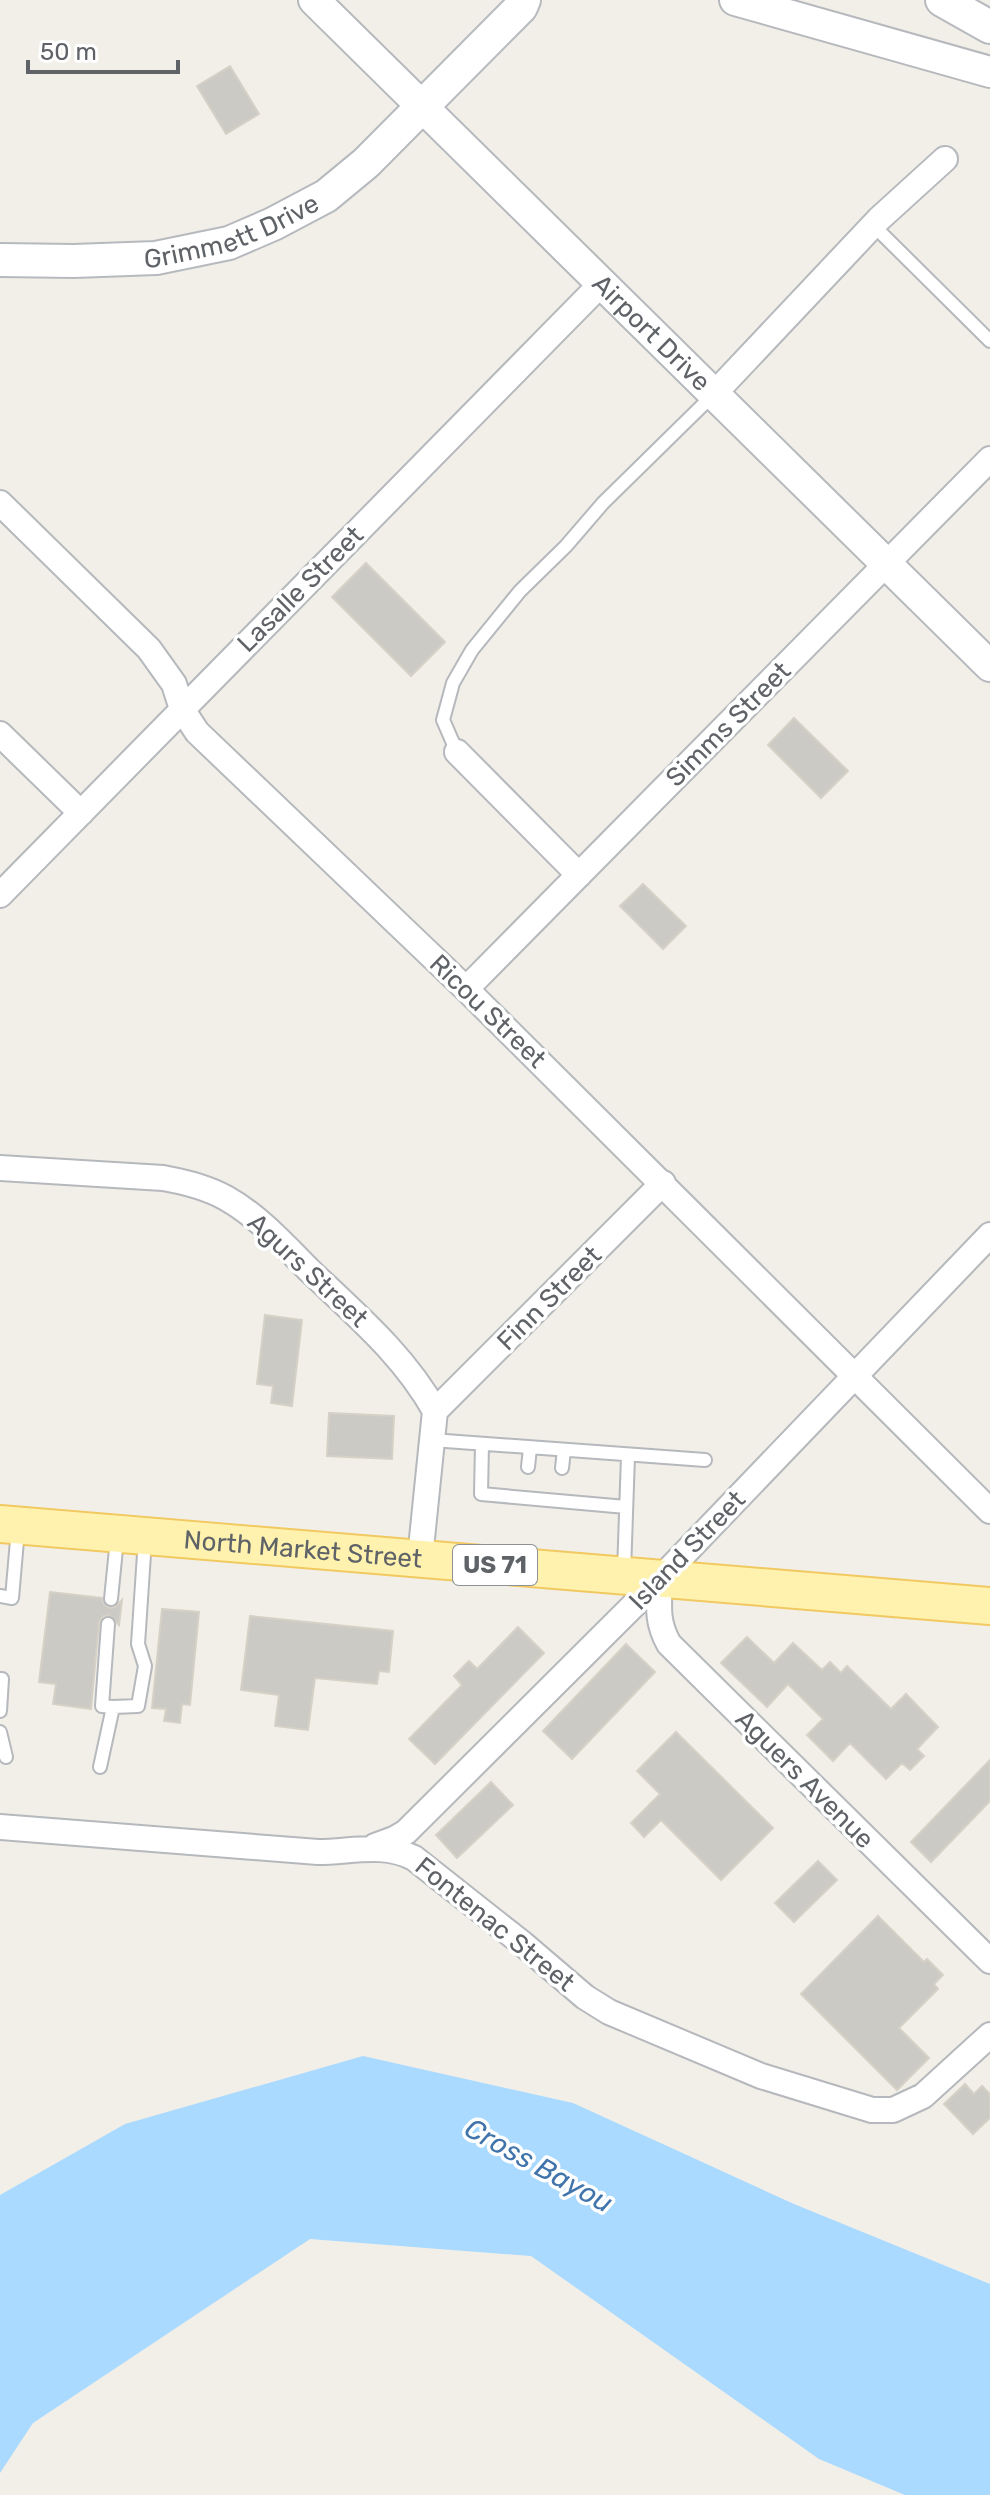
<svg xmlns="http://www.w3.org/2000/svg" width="990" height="2495" font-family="Rubik,sans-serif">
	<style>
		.water { fill: #aadaff }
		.building { fill: #cccac5; stroke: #d6d1c6; stroke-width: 2 }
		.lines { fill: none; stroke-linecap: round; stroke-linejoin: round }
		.service-casing { stroke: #b5b8bc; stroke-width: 16 }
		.minor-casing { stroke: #b5b8bc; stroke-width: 28 }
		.tertiary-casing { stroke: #b5b8bc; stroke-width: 34 }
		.secondary-casing { stroke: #b6babf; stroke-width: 36 }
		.primary-casing { stroke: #f2c960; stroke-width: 40 }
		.service { stroke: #fff; stroke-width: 12 }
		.minor { stroke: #fff; stroke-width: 24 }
		.tertiary { stroke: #fff; stroke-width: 30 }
		.secondary { stroke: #fff; stroke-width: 32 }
		.primary { stroke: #fff2af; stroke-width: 36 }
		.labels { text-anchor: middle; stroke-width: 7; stroke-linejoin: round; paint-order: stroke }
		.shield { fill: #fff; stroke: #8f9295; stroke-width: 2 }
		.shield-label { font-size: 24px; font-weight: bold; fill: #5f6368 }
		.street-label { font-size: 26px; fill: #5f6368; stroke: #fff }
		.water-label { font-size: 28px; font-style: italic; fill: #4174aa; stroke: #fff }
	</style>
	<rect width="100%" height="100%" fill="#f1efe8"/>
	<!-- water -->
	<path class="water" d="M363,2056l210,47 221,101 196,80v211h-85l-86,-36 -288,-203 -221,-17 -277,184 -33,50v-278l125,-71z"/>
	<!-- building -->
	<path class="building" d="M230,66l29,48 -33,20 -29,-48z
		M366,563l79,79 -34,34 -79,-79z
		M794,718l54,53 -27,27 -53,-53z
		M643,884l43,42 -23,23 -43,-43z
		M265,1315l37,5 -10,86 -21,-3 2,-17 -16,-2z
		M329,1413l65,3 -2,43 -65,-3z
		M50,1592l52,6 1,5 6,5 6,-1 7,-7 -3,25 -10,-10 -6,1 -4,7 -8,86 -38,-5 3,-20 -17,-2z
		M162,1609l37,3 -9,93 -8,-1 -2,19 -16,-2 2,-12 -14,-1z
		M250,1616l143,15 -4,41 -10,-1 -2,13 -62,-6 -7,52 -33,-4 4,-31 -38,-5z
		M518,1627l26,26 -109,111 -26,-25 53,-54 -8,-9 15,-15 8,8z
		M747,1637l27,26 19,-20 29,27 8,-8 11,11 6,-7 44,43 15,-15 32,33 -21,22 7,7 -14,14 -8,-7 -16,16 -36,-36 -17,18 -26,-26 16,-16 -35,-35 -21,23 -46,-44z
		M626,1644l29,28 -83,87 -29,-28z
		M676,1732l97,96 -52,52 -60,-60 -17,17 -13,-14 29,-29 -23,-23z
		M990,1760v41l-59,61 -20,-20z
		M491,1782l22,23 -56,53 -21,-23z
		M818,1861l19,19 -43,42 -19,-19z
		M878,1916l46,46 3,-3 16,16 -9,9 4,5 -39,39 30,30 -32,32 -96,-96z
		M965,2084l9,10 8,-8 8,8v24l-17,16 -29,-30z"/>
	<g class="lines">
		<defs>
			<path id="service" d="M873,225l117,116
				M457,752l-14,-32 10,-37 19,-33 48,-59 46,-45 37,-43 110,-108
				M432,1440l273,20
				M482,1444l-1,50 145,13
				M528,1467l2,-19
				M562,1468l2,-18
				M624,1572l4,-116
				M0,1596l12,2 6,-69
				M111,1599l6,-60
				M108,1624l-6,82 11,1
				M0,1679h2l-2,32
				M0,1732l6,25
				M100,1767l13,-60 25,-1 7,-40 -7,-22 7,-105"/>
			<path id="minor" d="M713,395l166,-176 66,-60
				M0,503l149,146 25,35 8,25 15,23 269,257 524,522
				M0,734l81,79
				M457,752l122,123
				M0,895l601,-611
				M466,989l524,-530
				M0,1168l163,10c23,4 43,9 63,20 32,18 58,47 83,72 46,44 95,85 126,141l-15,147
				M435,1411l228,-228
				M660,1579c-1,26 -4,42 9,65l321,317
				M0,1827l318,25c33,0 65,-10 96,6l109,86 62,53 24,15 152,64 111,34h21l30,-14 67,-61
				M375,1846l19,-7 12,-7 254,-253 330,-344"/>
			<g id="tertiary">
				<path id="s1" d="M314,0l676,666"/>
				<path d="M735,0l255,72"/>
			</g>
			<g id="secondary">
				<path d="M942,0l48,27"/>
				<path id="s2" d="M0,260l74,1 82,-3 73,-15 44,-19 53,-28 40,-33 155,-156 3,-7"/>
			</g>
			<g id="primary">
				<path id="s3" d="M0,1524l990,82"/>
			</g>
		</defs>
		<!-- service casing -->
		<use href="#service" class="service-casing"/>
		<!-- minor casing -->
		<use href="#minor" class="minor-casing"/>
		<!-- tertiary casing -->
		<use href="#tertiary" class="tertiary-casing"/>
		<!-- secondary casing -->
		<use href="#secondary" class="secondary-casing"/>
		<!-- primary casing -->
		<use href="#primary" class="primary-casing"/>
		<!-- service -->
		<use href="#service" class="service"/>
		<!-- minor -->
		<use href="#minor" class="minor"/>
		<!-- tertiary -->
		<use href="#tertiary" class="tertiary"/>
		<!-- secondary -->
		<use href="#secondary" class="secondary"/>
		<!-- primary -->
		<use href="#primary" class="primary"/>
	</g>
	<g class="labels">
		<!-- shield labels -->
		<rect class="shield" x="453" y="1545" width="84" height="40" rx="6"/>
		<g class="shield-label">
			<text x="495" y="1573">US 71</text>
		</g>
		<!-- street labels -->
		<g class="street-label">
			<text dy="9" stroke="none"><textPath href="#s2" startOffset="236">Grimmett Drive</textPath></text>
			<text dy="9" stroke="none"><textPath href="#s1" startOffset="474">Airport Drive</textPath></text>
			<text transform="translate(300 589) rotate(-45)" y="9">Lasalle Street</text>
			<text transform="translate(728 724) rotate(-45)" y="9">Simms Street</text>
			<text transform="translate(488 1011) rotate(44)" y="9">Ricou Street</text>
			<text transform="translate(308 1270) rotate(43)" y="9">Agurs Street</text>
			<text transform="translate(549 1298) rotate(-45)" y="9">Finn Street</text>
			<text dy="9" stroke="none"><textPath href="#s3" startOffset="304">North Market Street</textPath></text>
			<text transform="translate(687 1550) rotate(-46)" y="9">Island Street</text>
			<text transform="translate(805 1779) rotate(45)" y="9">Aguers Avenue</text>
			<text transform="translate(495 1924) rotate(39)" y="9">Fontenac Street</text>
		</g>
		<!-- water labels -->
		<g class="water-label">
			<text transform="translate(539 2165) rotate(29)" y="10">Cross Bayou</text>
		</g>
	</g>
	<!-- scale -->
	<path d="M28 60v12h150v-12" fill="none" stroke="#5f6368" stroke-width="4"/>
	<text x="40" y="60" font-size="24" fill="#5f6368" stroke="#ffffff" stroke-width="6" paint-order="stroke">50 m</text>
</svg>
